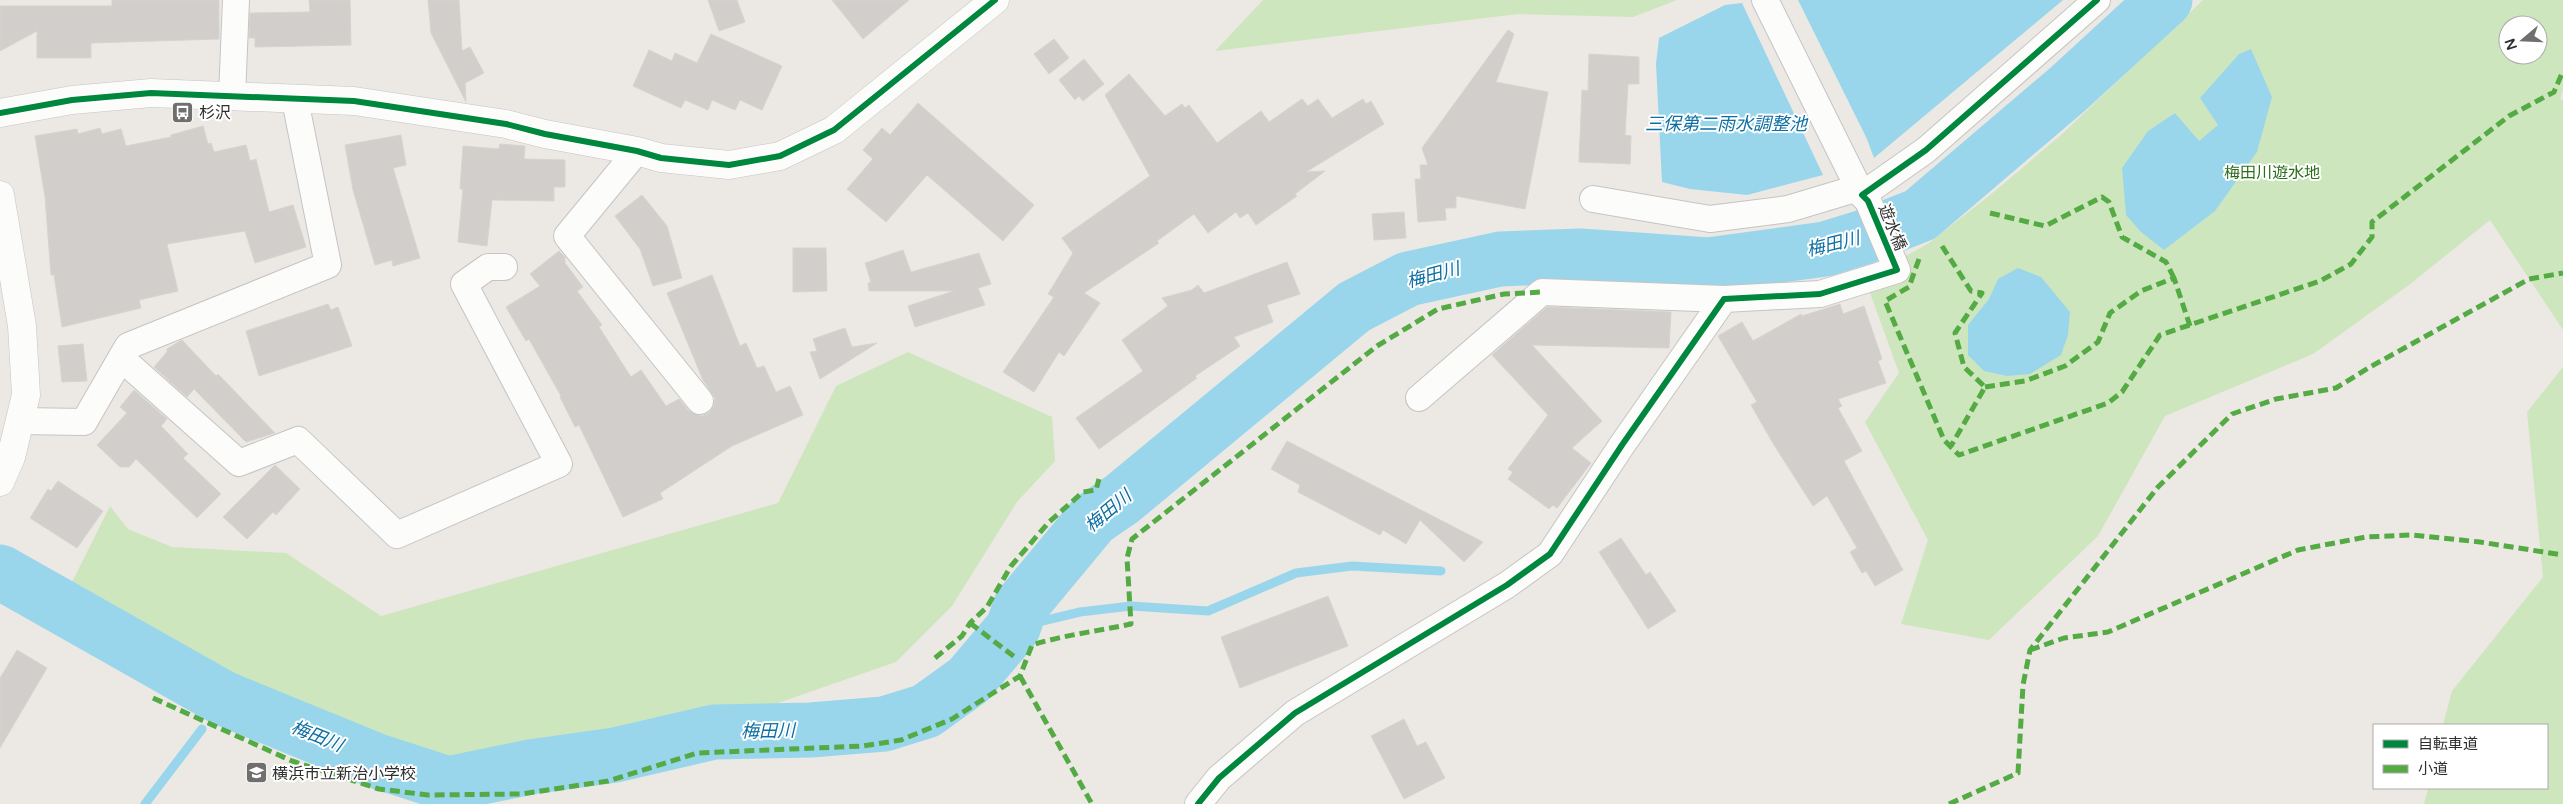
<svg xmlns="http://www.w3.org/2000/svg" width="2563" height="804" font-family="'Varela Round','Noto Sans JP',sans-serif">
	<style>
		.green { fill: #cee6be; fill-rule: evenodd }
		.water { fill: #99d6ec }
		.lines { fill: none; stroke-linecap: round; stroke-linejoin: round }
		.stream { stroke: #99d6ec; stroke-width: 9 }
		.river { stroke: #99d6ec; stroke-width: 55 }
		.building { fill: #d1cecb; stroke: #d7d4d0 }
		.minor-casing { stroke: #c5c4c5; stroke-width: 28 }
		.tertiary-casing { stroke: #c5c4c5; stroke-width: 29 }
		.minor { stroke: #fcfcfb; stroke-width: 26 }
		.tertiary { stroke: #fcfcfb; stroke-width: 28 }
		.quiet { stroke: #54ab44; stroke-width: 5; stroke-dasharray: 10 5; stroke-linecap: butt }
		.cycleway-casing { stroke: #fff; stroke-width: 9 }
		.cycleway { stroke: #00873e; stroke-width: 6 }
		.labels { text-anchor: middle; stroke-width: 4; stroke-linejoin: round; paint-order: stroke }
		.poi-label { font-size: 16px; fill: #2e2e2e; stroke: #fff; text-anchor: start }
		.park-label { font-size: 16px; fill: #2c6e1b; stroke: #fff }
		.street-label { font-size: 16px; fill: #2e2e2e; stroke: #fff }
		.water-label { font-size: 18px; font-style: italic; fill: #0d6fa3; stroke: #fff }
	</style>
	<rect width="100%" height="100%" fill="#ece8e4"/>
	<!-- green -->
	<path class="green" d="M1263,0h414l-44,17 -115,-3 -303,37z
		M2203,0h360v90l-3,10 3,-1v231l-73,-110 -81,65 -96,69 -148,62 -67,120 -109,104 -88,-16 27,-84 -63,-118 34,-49 -34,-94 64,-36 66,-52 66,-56zM2508,25h30v30h-30z
		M908,352l144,65 3,44 -38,41 -65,104 -56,56 -302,105 -209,10 -315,-191 40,-80 18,23 44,18 114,6 95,63 397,-113 58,-117z
		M2563,367v437h-139l4,-16h119v-63h-104l9,-34 91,-114 -16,-165z"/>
	<!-- water -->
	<path class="water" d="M1798,0h265l-189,158 -7,-19z
		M1742,3l81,172 -76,20 -57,-6 -28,-7 -6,-118 3,-26 66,-33z
		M2251,49l21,48 -15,55 -42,59 -51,39 -23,-18 -15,-17 -4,-47 26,-37 27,-18 24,28 19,-16 -18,-27 39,-44z
		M2018,268l23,9 29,35 -2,23 -7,20 -31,19 -23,2 -23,-5 -16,-16v-30l21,-26 9,-20z"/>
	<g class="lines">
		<!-- stream -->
		<path class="stream" d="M1013,628l67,-16 51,-6 77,5 88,-38 56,-7 89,5
			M145,804l57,-75"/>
		<!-- river -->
		<path class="river" d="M0,572l223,126 154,63 71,23 82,-17 85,-12 99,-23 97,-2 73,-6 42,-13 43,-31 44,-52 7,-21 73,-88 29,-20 232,-192 54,-28 92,-20 80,-3 128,9 117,-16 39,-12 56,-22 148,-126 97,-89"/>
	</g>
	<!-- building -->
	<path class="building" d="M112,0h107v39l-128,4v15h-54v-27l-37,20v-45h112z
		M309,0h41l1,45 -96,2v-9h-6l1,-25 60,-1z
		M428,0h31l3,51 8,-4 14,26 -19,10 1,19 -35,-69z
		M708,0h29l8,22 -26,9z
		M832,0h77l-46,39z
		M1508,30l6,4 -18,48 52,10 -23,117 -69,-13v12h-11l1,12 -28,2 -3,-43h6l-1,-14h8l-6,-17z
		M711,34l71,32 -20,44 -22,-10 -5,10 -23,-10 -4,10 -23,-10 -4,8 -48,-22 16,-36 23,11 3,-8 22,10z
		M1054,39l15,19 -20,16 -15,-20z
		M1589,54l50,3v27h-11l-3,51 6,1 -1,28 -51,-2 3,-72 6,1z
		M1084,59l20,25 -21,17 -4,-5 -4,4 -16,-20z
		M1129,74l36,42 17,-12 3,4 4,-3 28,38 44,-32 8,11 33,-23 6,7 10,-7 14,19 31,-19 3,5 5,-3 13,23 -78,48 19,-1 -30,23 2,2 -41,29 -8,-12 -8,5 -4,-6 -28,21 -14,-19 -37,27 2,2 -75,50 16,10 -36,53 -5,-4 -25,40 -31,-20 51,-75 -6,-3 25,-41 -11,-15 88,-62 -45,-81z
		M918,103l116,102 -31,36 -76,-66 -41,47 -39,-33 26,-30 -10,-9 19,-22 8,7z
		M203,126l5,18 3,-1 3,9 32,-7 4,16 6,-2 13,53 24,-7 13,42 -51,16 -10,-32 -78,13 11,47 -39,9 2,8 -79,19 -8,-52h-3l-6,-78 -10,-61 42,-7 1,5 22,-6 2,6 19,-5 5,17 45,-9v-2z
		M401,135l5,30 -13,3 27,90 -27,8 -1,-6 -17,5 -22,-75 -8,-45z
		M500,144l25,2 -1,13 41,1v27h-11v14l-62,-1 -5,46 -29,-4 5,-53h-3l3,-43 36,3z
		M642,195l25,31 15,52 -29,8 -13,-37 -25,-33z
		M1404,212l2,26 -32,2 -2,-26z
		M793,248h33l1,43 -34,1z
		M903,250l8,22 68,-19 12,31 -13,4 7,17 -70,22 -7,-21 46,-15h-85l-1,-8 3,-1 -6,-19z
		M559,251l6,6v6l18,24 -6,4 25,34 -3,2 32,50 10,-7 25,36 13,-7 10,12 13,5 7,-3 5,-7 1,-8 -12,-18 -36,-87 45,-18 28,71 6,-3 11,25 7,-2 12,26 14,-6 13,29 -71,31 -72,47 3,6 -40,18 -44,-92 -4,2 -15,-30 1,-1 -32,-57 -3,2 -20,-34 34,-21 -10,-12z
		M1287,262l13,32 -33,11 6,17 -39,15 6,9 -45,30 2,2 -98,71 -23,-31 67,-47 -21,-31 46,-34 -6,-8 30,-8 6,-5 6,8z
		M328,304l3,6 7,-3 14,39 -93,30 -13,-45z
		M1840,304l3,10 21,-8 18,53 -4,2 8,22 -48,16 4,7 -4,2 24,43 -18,10 59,109 -28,16 -9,-15 -4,2 -12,-21 7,-4 -30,-52 -14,10 -39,-61 -23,-40 6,-3 -39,-66 24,-14 11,19 48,-27 1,2z
		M1547,307l124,5 -2,36 -137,-3 70,76 -30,27 19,15 -34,45 -4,-3 -4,4 -41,-30 5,-7 -5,-3 40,-54 -56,-60z
		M845,328l7,19 25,-4 -57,36 -10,-27 7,-1 -4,-12z
		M182,340l34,36 2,-2 57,59 -29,9 -52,-53 -7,8 -33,-30 13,-15v-3z
		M83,344l4,37 -25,1 -4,-36z
		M134,390l33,29 -6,7 27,28 -5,4 38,36 -24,24 -61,-59 -7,8h-9l-23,-22 30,-32 -7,-6z
		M1287,441l132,68 64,33 -19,20 -44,-42 -14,24 -23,-14 -3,5 -82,-43 2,-7 -29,-16z
		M275,465l25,24 -24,26 -3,-3 -26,27 -24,-22z
		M58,481l45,30 -26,37 -47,-30 18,-29 3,2z
		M1621,538l25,37 4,-3 26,39 -28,18 -49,-77z
		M1328,596l20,50 -108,42 -19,-51z
		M17,650l30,18 -47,80v-70z
		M1404,719l13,27 9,-4 19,36 -41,21 -33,-63z"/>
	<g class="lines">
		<defs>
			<path id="minor" d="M1765,0l97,195
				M232,97l4,-97
				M637,151l-70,85 133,165
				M1593,199l117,20 78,-10 70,-21
				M121,358l118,105 59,-23 99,95 162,-71 -95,-180 24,-17h16
				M1419,398l123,-106 182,7
				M20,421l64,1 44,-76 200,-81 -33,-165
				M1198,804l21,-26 76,-65 212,-128 43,-31 72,-109 102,-146 96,-5 77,-24 -29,-69 -6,-6 64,-45 171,-150"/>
			<path id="tertiary" d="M0,113l72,-13 79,-7 203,8 152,23 39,10 92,17 24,7 68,7 51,-9 54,-26 161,-130
				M0,195l22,131 4,69 -15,62 -11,25"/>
		</defs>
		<!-- minor casing -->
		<use href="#minor" class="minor-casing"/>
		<!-- tertiary casing -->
		<use href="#tertiary" class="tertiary-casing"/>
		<!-- minor -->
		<use href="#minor" class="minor"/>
		<!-- tertiary -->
		<use href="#tertiary" class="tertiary"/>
		<!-- quiet -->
		<path class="quiet" d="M1990,213l55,13 57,-29 7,5 13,35 44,25 8,16
			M1942,246l29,45 11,2 -27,40 9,34 21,20 -34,59
			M1919,259l-10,28 -24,14 59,139 15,15 149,-52 14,-11 38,-57 160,-54 31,-17 21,-27v-15l137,-106 45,-24 9,-21
			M1985,387l40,-6 40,-15 33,-24 12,-29 31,-22 33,-13 16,48
			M970,623l46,35
			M2030,650l34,-12 44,-6 190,-82 68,-13 46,-2 68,7 83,13
			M935,658l27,-22 8,-13 17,-16 24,-41 38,-44 34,-30 13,-2 3,-11
			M1020,676l72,128
			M153,698l139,63 87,28 49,6 93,-1 87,-13 89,-28 166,-7 38,-6 51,-21 68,-43 12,-31c32,-10 66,-14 99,-21l-4,-66 5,-19 245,-193 61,-37 66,-15 38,-2
			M1949,804l69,-31 5,-88 7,-35 128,-163 74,-73 44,-15 60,-11 34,-21 159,-88 34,-6"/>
		<defs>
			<path id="cycleway" d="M0,113l72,-13 79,-7 203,8 152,23 39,10 92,17 24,7 68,7 51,-9 54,-26 161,-130
				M1198,804l21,-26 76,-65 212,-128 43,-31 72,-109 102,-146 96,-5 77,-24 -29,-69 -6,-6 64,-45 171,-150"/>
		</defs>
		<!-- cycleway casing -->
		<use href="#cycleway" class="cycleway-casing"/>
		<!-- cycleway -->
		<use href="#cycleway" class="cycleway"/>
	</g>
	<!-- icons -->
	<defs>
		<symbol id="bus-square" viewBox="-11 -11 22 22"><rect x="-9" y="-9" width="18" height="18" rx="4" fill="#706f6e" stroke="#fff"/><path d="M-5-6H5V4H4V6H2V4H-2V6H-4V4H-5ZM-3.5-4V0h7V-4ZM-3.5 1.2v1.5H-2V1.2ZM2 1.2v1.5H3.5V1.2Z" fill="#fff"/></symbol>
		<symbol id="school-square" viewBox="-11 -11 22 22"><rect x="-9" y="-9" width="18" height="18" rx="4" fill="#706f6e" stroke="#fff"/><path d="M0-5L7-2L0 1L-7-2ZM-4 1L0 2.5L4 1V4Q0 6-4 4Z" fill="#fff"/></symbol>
	</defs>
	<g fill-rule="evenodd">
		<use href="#bus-square" x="170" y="100" width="25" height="25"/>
		<use href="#school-square" x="244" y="760" width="25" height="25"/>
	</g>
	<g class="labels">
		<!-- poi labels -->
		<g class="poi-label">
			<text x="199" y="118">杉沢</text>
			<text x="272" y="779">横浜市立新治小学校</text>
		</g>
		<!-- park labels -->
		<g class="park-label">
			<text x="2272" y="178">梅田川遊水地</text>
		</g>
		<!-- street labels -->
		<g class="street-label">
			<text transform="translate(1893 227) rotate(68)" y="6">遊水橋</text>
		</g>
		<!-- water labels -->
		<g class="water-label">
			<text x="1726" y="130">三保第二雨水調整池</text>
			<text transform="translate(1833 244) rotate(-14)" y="6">梅田川</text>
			<text transform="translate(1433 275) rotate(-15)" y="6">梅田川</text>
			<text transform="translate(1108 511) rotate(-40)" y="6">梅田川</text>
			<text transform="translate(768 731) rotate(-1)" y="6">梅田川</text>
			<text transform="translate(317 736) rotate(22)" y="6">梅田川</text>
		</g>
	</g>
	<!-- legend -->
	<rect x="2373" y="724" width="175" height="65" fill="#ffffff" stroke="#ababab"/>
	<rect x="2383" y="740" width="25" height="8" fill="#00873e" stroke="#ababab"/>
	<text x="2418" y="749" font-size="15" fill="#2e2e2e">自転車道</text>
	<rect x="2383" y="765" width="25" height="8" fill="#54ab44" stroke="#ababab"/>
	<text x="2418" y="774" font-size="15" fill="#2e2e2e">小道</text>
	<!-- north arrow -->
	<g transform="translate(2523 40) rotate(251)"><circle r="24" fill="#ffffff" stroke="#ababab"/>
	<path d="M0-4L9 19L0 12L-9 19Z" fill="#706f6e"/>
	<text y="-8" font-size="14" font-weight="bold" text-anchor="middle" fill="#2e2e2e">N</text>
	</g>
</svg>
